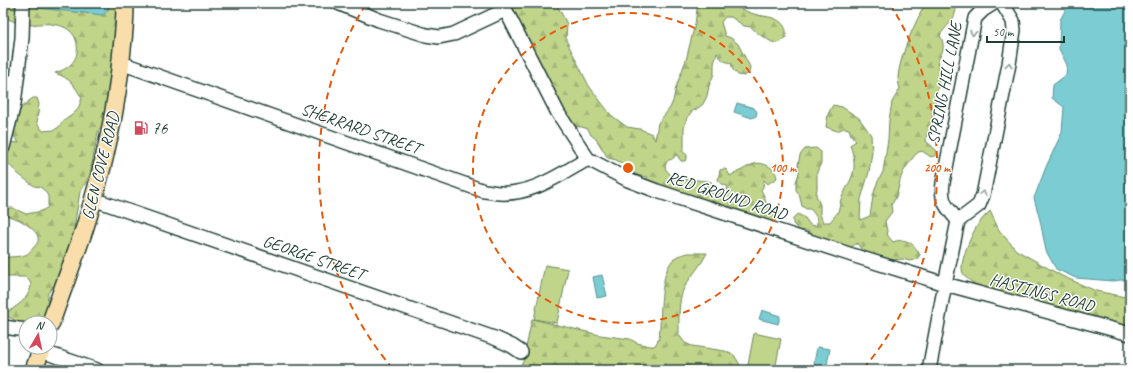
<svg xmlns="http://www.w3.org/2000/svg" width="1133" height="373" font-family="Caveat,sans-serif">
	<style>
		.grass { fill: #c0d48a; stroke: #70885f }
		.forest { fill: url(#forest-firs); stroke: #70885f }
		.water { fill: #7bccd3; stroke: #569393 }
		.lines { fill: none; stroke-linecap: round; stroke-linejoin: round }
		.minor-casing { stroke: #1f3d34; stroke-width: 16 }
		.major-casing { stroke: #1f3d34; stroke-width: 20 }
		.minor { stroke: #fff; stroke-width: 13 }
		.major { stroke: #f9deab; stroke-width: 17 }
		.oneway { stroke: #8f9e9a }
		.ring { fill: none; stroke: #e8590c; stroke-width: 2; stroke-dasharray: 7 5 }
		.labels { text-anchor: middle; stroke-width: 3; stroke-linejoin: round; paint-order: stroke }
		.street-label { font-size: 17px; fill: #1f3d34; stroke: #fff }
		.poi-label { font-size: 17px; fill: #1f3d34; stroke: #fff; text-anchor: start }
		.centre { fill: #e8590c; stroke: #fff; stroke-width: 2 }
		.ring-label { font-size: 12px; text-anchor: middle; font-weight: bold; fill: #e8590c; stroke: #fff; stroke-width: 3; stroke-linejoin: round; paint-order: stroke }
	</style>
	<defs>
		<pattern id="forest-firs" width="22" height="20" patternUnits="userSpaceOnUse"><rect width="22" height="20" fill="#c0d48a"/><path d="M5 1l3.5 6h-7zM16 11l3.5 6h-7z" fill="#a5b778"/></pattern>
	</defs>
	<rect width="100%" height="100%" fill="#fff"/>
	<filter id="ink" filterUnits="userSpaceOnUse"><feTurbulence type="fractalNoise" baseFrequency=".025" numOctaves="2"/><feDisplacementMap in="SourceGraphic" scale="8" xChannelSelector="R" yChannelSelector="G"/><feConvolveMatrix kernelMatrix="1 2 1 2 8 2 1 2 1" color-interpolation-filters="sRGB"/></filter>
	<g filter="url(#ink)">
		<!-- grass -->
		<path class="grass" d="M545,265l23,4 -11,54 -23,-4z
			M754,333l27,6 -6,31h-28z"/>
		<!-- forest -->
		<path class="forest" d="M3,3h122l-12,41 2,10 -1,27 -6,9 -2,27 -8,15 -8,43 -10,17 -6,36 1,13 -16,38 -11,14 -1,18 -5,7 -9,4 -13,1 -17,-9c12,-6 27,-15 28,-30l-3,-5 -3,-2h-22v-20c7,0 15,0 22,-2 4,-1 6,-5 9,-8 11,-10 -2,-19 -11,-25 -5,-4 -13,-4 -20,-9v-5h10l13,6 16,-3 6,-4v-11l-3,-5 -5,-4 -6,-1 -17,-13 -11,-12 -3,-5v-13l6,-1 10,1 -8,-11c5,-15 8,-25 22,-34h4l2,6 -2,19 6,8 11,-1 5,-3 3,-5 10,-7 6,-6 4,-11c-9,-14 -11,-19 -27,-25 5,-2 12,-4 16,-9 9,-8 8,-26 -1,-33 -11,-10 -34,-8 -48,-4l-9,-6 -10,-4z
			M505,3h51l11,21 -1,16 23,46 22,29 16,12 13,2 12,5 3,6 3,-17 12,-15 3,-7 3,-14 10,-27 9,-36 2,-15 2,-6h26v3c10,-1 19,5 29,8 6,2 13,2 19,4 10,3 16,12 12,21l-7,4 -6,-1 -12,-7 -9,-8 -7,-1 -13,-9h-6l-4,5 4,14 6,2 7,6 12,23 -1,6 -5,3 -6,-1 -5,-5 -2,-7c-9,-2 -9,-3 -14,-10l-3,11v10l-5,12 -2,10 -4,8 -6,5 -5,2 -5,7 -3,10v21l-3,1 6,5v4l-2,2h-4l-5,-7c-4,10 -9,1 -11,14l2,3 9,9c4,-1 32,0 35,2 2,2 4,5 6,7l8,2 3,-2 -1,-3 -6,-2 -3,-4 2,-10 4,-1 3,1 3,6c4,-3 8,-4 12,-6 9,-5 15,-10 26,-4 5,2 8,6 9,12 -3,3 -6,3 -9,6l-4,-4 -1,7 -2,3c3,5 5,10 5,16h5l3,6 6,1c0,5 -5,8 -10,8l-123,-37 -1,-5 2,-2 -8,-1 -7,-3 -7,-7 -10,-6 -8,-2 -12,-19 -5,-4 -3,-6 -6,-2 -12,-1z
			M926,3h31c-2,19 -7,18 -17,32 5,10 4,16 -2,25l2,15 -9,53 -4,5 -1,8 11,10v4l-6,2 -9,-6c-5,1 -7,4 -10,8 -5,7 -10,13 -12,22 -3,11 -2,15 -9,24l1,7 -7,9 3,15 5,6c13,-5 21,1 27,13l-3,4 -7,2 -8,-2 -11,1 -28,-8 -6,-9 -8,6 -10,-1 -5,-6 -16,-4 -10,-7 -9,-1 -6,-6v-5l2,-3 3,-2 7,4 5,7 6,1c3,-7 -1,-12 -6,-17h-4l-4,-3 -3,-12 -3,-4v-8l3,-9 -1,-8 2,-10 5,-6 11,-1 5,4v11l-4,9v16l-1,7 4,10v9l3,8h7c2,-3 6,-7 8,-10 1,-4 2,-9 3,-13 11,-23 18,-28 9,-54l6,-4 -5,-6 -2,-6 -5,-1 -7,3 -11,-4 2,-13 5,-9 9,2 17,11 12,17 1,17 -3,20 -8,27 -1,21 10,-4 3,-20 4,-13 6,-11 5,-33 1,-19 3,-18 8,-13c-1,-4 -2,-8 -2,-12 2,-22 17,-55 28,-74z
			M990,211l9,19 17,20 46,26 34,15 34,7v32l-148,-41c-6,-5 -16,-9 -19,-16 -5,-10 10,-42 16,-50 3,-4 7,-8 11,-12z
			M688,253h19c-6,13 -16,22 -23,35 -6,12 -5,33 -5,47l6,8 7,3 33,5 9,4 9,15h-226l6,-8 9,-43 68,16 30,4 7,4 13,3h4l2,-2 3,-6c3,-21 -1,-68 17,-81 3,-2 8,-3 12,-4z"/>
		<!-- water -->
		<path class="water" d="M35,3h75l-2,7 -5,5 -65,-7z
			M1069,3h61v275l-1,1 -16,2 -37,-3 -20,-9 -10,-18 -6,-31 -6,-22 12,-31 16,-35 2,-25 -12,-9 1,-13 13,-10 1,-10 -8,-16 1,-29z
			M737,103l17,5 3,4 -1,4 -4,2 -18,-6z
			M602,275l5,21 -10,2 -4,-21z
			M762,310l18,6 -2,8 -19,-5z
			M817,347l13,2 -4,21h-13z"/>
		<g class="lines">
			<defs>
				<path id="minor" d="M338,3l41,17 47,15 13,2 15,-3 51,-24
					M502,3l56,110 30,46 40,21 29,11 198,65 90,28 185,50
					M121,63l363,128c5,0 10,2 16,2 32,2 61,-19 88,-34
					M3,81l13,2
					M3,147l11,-43 8,-66 1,-35
					M93,199l404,140 15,7 9,6
					M958,221c-11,-14 -18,-19 -15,-38l32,-165 8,-8 11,-7
					M3,327l23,3
					M41,351l56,19
					M929,370l16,-86 13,-63 21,-16 4,-10 26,-131 5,-34 -1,-9 -11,-18"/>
				<path id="major" d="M50,325c11,-32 23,-63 34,-95 19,-59 33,-120 38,-181 2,-16 3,-31 3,-46
					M34,370l8,-23"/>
			</defs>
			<!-- minor casing -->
			<use href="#minor" class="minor-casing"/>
			<!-- major casing -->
			<use href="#major" class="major-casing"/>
			<!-- minor -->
			<use href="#minor" class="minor"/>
			<!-- major -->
			<use href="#major" class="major"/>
		</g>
		<!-- one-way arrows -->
		<defs><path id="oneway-chevron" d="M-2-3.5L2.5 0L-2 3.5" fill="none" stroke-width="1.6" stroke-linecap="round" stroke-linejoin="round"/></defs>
		<g class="oneway">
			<use href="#oneway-chevron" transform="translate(973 33) rotate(101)"/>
			<use href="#oneway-chevron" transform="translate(1009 65) rotate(-80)"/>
			<use href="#oneway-chevron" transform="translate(983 193) rotate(-75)"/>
		</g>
	</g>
	<!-- distance rings -->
	<g class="ring">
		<circle cx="628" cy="168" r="155"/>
		<path d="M393 369A309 309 0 0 1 366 4M890 4A309 309 0 0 1 863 369"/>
	</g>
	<!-- icons -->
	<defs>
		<symbol id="fuel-bare" viewBox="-9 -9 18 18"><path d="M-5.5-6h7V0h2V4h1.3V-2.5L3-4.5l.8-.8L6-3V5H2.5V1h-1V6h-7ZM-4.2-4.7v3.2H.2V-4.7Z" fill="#d1495b" stroke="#fff" stroke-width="2.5" paint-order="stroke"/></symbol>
	</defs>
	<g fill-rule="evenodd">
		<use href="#fuel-bare" x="131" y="118" width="20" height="20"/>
	</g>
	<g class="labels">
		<!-- street labels -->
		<g class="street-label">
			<text transform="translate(944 83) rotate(-79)" y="6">SPRING HILL LANE</text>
			<text transform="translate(361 128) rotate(19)" y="6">SHERRARD STREET</text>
			<text transform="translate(100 166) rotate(-76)" y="6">GLEN COVE ROAD</text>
			<text transform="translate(727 195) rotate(18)" y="6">RED GROUND ROAD</text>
			<text transform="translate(314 257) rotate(19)" y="6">GEORGE STREET</text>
			<text transform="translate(1042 292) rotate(15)" y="6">HASTINGS ROAD</text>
		</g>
		<!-- poi labels -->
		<g class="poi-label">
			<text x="152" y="134">76</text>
		</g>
	</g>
	<circle cx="628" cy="168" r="6" class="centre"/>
	<g class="ring-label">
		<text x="783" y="172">100 m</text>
		<text x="937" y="172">200 m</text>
	</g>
	<!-- margin -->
	<rect width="1133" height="373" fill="none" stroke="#fff" stroke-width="16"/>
	<rect x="8" y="8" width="1117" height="357" fill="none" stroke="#1f3d34" stroke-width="1.5" filter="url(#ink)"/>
	<!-- north arrow -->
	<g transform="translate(38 335) rotate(9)"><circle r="19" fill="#ffffff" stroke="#a5b1ae"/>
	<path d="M0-3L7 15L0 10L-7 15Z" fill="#d1495b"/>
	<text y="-6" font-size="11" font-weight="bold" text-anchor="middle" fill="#1f3d34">N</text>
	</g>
	<!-- scale -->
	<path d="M987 36v6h77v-6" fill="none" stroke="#1f3d34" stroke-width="2"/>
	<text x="993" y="36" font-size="12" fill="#1f3d34" stroke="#ffffff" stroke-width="3" paint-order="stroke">50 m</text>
</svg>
